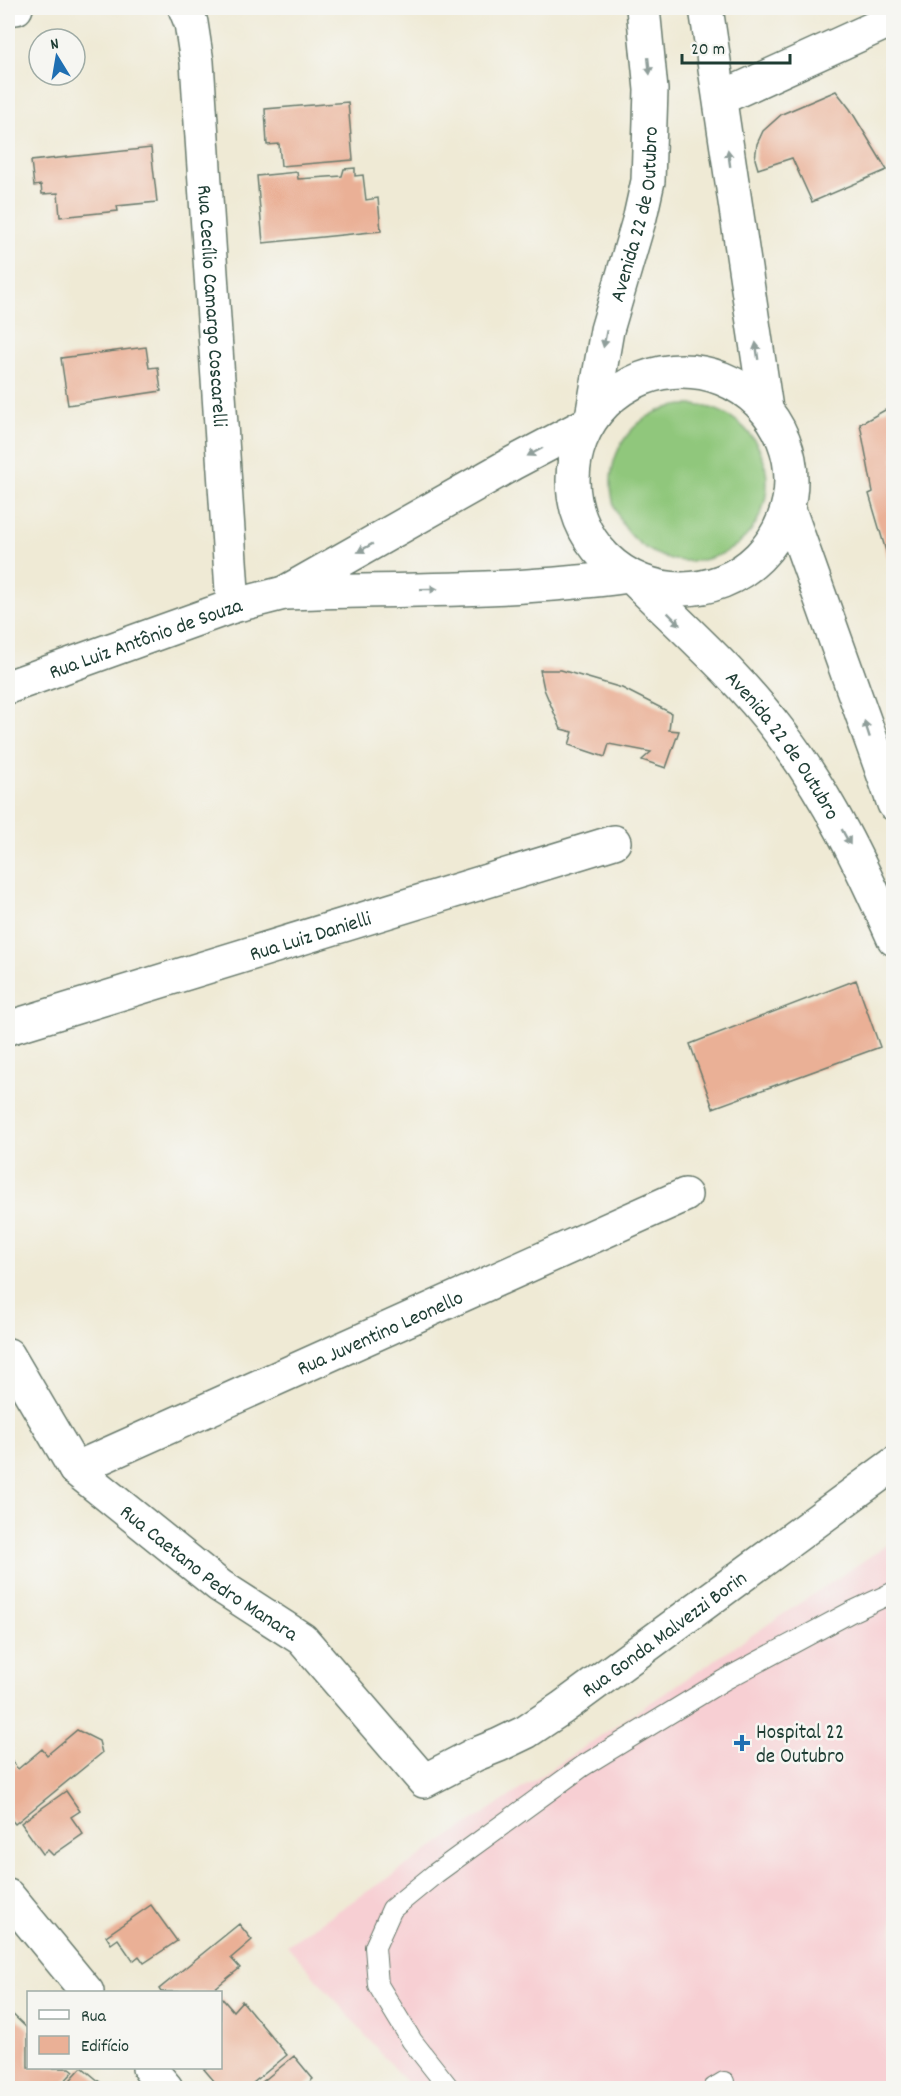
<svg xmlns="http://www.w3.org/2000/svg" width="901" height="2096" font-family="Dekko,sans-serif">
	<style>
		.built { fill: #f7cfd3 }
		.green { fill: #90c77b; stroke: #588258; stroke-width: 1.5 }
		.building { fill: #eab096 }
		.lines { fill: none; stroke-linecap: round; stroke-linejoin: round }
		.service-casing { stroke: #687a6c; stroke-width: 22 }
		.minor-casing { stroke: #687a6c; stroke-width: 36 }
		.tertiary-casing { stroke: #687a6c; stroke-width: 36 }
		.service { stroke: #fff; stroke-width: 20 }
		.minor { stroke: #fff; stroke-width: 33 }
		.tertiary { stroke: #fff; stroke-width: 33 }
		.oneway { fill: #8f9e9a }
		.poi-dot { fill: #1f6fb2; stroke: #f6f6f2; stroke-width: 2 }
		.labels { text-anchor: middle; stroke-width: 5; stroke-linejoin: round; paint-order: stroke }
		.street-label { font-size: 21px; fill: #1f3d34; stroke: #f6f6f2 }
		.poi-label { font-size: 21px; fill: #1f3d34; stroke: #f6f6f2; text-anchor: start }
	</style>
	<rect width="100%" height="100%" fill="#f6f6f2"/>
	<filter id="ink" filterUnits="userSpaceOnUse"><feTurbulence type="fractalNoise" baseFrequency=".0167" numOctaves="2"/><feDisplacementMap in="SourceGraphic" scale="12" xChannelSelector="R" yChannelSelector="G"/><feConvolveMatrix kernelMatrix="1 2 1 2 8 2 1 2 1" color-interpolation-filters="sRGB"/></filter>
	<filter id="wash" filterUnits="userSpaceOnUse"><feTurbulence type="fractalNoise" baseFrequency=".008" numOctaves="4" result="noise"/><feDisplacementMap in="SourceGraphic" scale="24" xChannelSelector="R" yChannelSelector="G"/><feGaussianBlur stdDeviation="1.35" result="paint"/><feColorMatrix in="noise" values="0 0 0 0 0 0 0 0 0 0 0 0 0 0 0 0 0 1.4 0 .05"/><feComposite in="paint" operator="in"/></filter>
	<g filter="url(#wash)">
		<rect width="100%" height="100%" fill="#efead5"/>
		<!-- built -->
		<path class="built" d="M893,1541v547h-482l-124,-143z"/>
		<!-- green -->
		<path class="green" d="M611 483a78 78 0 1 1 156 0a78 78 0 1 1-156 0Z"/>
		<g id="blocks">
			<!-- building -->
			<path class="building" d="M836,91l14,18 37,61 -75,32 -20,-44 -34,11 -3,-10 2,-15 6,-13 19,-17z
				M348,102l5,58 -72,6 -2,-22 -12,1 -2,-36z
				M151,148l6,54 -40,4 1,5 -58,6 -2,-24 -16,1 -1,-9 -7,1 -3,-25z
				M355,168v8l8,-1 3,25 12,-2 3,33 -118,12 -6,-67 40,-4 1,7 44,-3 2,-7z
				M146,347l3,21 9,-1 3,24 -93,14 -7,-47z
				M894,405v170h-1l-24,-81 4,-2 -13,-68z
				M540,670h21l61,18 49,25 -2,17 10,1 -13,37 -24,-8 9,-8 -42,-8 -4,13 -36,-12 4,-13 -12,-3 -17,-40z
				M856,980l24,67 -167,61 -23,-64z
				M77,1730l22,11 3,12 -87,71 -7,-8v-59l10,12 24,-20 5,6z
				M66,1791l14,20 -9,6 12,17 -30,21 -5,-5 -5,4 -22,-31z
				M151,1905l26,36 -33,22 -5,-7 -6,5 -15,-22 -7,5 -5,-8z
				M239,1924l13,16 -21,18 9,10 -26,21 4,3h-57l-2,-3z
				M220,1996l13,15 9,-10 45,54 -40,33h-27l-17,-20h17z
				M8,2010l20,19v39h42l4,3 -16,17h-40l-10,-10z
				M294,2056l19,23 -9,8 1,1h-50z
				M81,2068h2l24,20h-42l-1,-1z"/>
		</g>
	</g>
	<g filter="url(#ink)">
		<use href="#blocks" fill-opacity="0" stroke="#687a6c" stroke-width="1.5"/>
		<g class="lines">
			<defs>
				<path id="service" d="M449,2088l-37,-47 -34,-56 -3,-38 17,-38 44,-36 147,-107 141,-86 127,-68 43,-20
					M714,2088l10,-6"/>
				<g id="minor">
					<path id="s1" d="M185,8l6,15 6,39 36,544"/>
					<path d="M8,9l8,-1"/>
					<path d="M721,98l173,-79"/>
					<path d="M587,424l-74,39 -229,130c115,-4 231,-1 345,-17"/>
					<path id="s2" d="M8,687l225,-81 51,-13"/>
					<path id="s3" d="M8,1028l606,-186"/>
					<path id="s4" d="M8,1355l67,114 145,117 82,53 122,142 50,-26 25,-10 27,-13 36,-24 332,-244"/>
					<path id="s5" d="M75,1469l610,-274"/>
					<path d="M8,1896l79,96"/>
					<path d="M149,2068l17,20"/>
				</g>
				<g id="tertiary">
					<path d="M706,8l60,401"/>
					<circle cx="682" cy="480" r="109"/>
					<path id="s6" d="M592,417l15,-87 33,-113 8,-36 3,-91 -8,-82"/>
					<path d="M788,507l106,297"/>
					<path id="s7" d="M634,579c49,49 103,96 145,152 49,64 82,134 115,208"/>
				</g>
			</defs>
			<!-- service casing -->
			<use href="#service" class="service-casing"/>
			<!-- minor casing -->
			<use href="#minor" class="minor-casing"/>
			<!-- tertiary casing -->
			<use href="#tertiary" class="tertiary-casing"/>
			<!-- service -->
			<use href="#service" class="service"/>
			<!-- minor -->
			<use href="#minor" class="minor"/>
			<!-- tertiary -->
			<use href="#tertiary" class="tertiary"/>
		</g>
		<!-- one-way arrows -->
		<defs><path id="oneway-solid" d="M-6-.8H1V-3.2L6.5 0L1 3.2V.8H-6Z" transform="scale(1.5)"/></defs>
		<g class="oneway">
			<use href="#oneway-solid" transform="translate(649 66) rotate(84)"/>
			<use href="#oneway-solid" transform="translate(729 158) rotate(-98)"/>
			<use href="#oneway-solid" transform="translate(605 339) rotate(101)"/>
			<use href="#oneway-solid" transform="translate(757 351) rotate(-98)"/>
			<use href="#oneway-solid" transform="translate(535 452) rotate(152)"/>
			<use href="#oneway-solid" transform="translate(365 548) rotate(151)"/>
			<use href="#oneway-solid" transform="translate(429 589) rotate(-1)"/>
			<use href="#oneway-solid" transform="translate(674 619) rotate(45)"/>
			<use href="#oneway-solid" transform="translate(867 729) rotate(-108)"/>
			<use href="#oneway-solid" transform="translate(846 837) rotate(61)"/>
		</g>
	</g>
	<!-- markers -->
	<path class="poi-dot" d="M739 1734h6v6h6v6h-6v6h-6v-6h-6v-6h6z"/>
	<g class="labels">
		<!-- street labels -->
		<g class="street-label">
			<text dy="7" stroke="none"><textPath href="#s6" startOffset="208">Avenida 22 de Outubro</textPath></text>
			<text dy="7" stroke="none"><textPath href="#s1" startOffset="300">Rua Cecílio Camargo Coscarelli</textPath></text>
			<text dy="7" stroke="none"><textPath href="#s2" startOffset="146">Rua Luiz Antônio de Souza</textPath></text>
			<text dy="7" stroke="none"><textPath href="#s7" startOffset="224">Avenida 22 de Outubro</textPath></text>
			<text dy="7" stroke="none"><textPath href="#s3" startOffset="316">Rua Luiz Danielli</textPath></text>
			<text dy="7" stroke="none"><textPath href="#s5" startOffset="334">Rua Juventino Leonello</textPath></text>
			<text dy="7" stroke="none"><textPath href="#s4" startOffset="302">Rua Caetano Pedro Manara</textPath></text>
			<text dy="7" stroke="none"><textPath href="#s4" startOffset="886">Rua Gonda Malvezzi Borin</textPath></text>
		</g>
		<!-- poi labels -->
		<g class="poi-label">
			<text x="756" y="1738">Hospital 22<tspan x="756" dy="24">de Outubro</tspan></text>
		</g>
	</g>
	<!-- margin -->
	<rect width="901" height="2096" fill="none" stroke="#f6f6f2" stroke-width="30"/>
	<!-- legend -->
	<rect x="27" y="1991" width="195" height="78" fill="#f6f6f2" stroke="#a0aca6" stroke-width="1.5"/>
	<rect x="39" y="2010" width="30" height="9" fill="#ffffff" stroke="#a0aca6" stroke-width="1.5"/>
	<text x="81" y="2021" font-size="18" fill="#1f3d34">Rua</text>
	<rect x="39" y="2036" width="30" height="18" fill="#eab096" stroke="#a0aca6" stroke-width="1.5"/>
	<text x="81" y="2051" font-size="18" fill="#1f3d34">Edifício</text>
	<!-- north arrow -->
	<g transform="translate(57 57) rotate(349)"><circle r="28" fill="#f6f6f2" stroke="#a0aca6" stroke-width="1.5"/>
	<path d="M0-4.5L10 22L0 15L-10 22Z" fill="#1f6fb2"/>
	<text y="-9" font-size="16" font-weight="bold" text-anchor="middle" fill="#1f3d34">N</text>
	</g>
	<!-- scale -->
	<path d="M682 54v9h108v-9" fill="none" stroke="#1f3d34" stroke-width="3"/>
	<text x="691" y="54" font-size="18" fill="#1f3d34" stroke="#f6f6f2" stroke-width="4.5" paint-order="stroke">20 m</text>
</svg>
